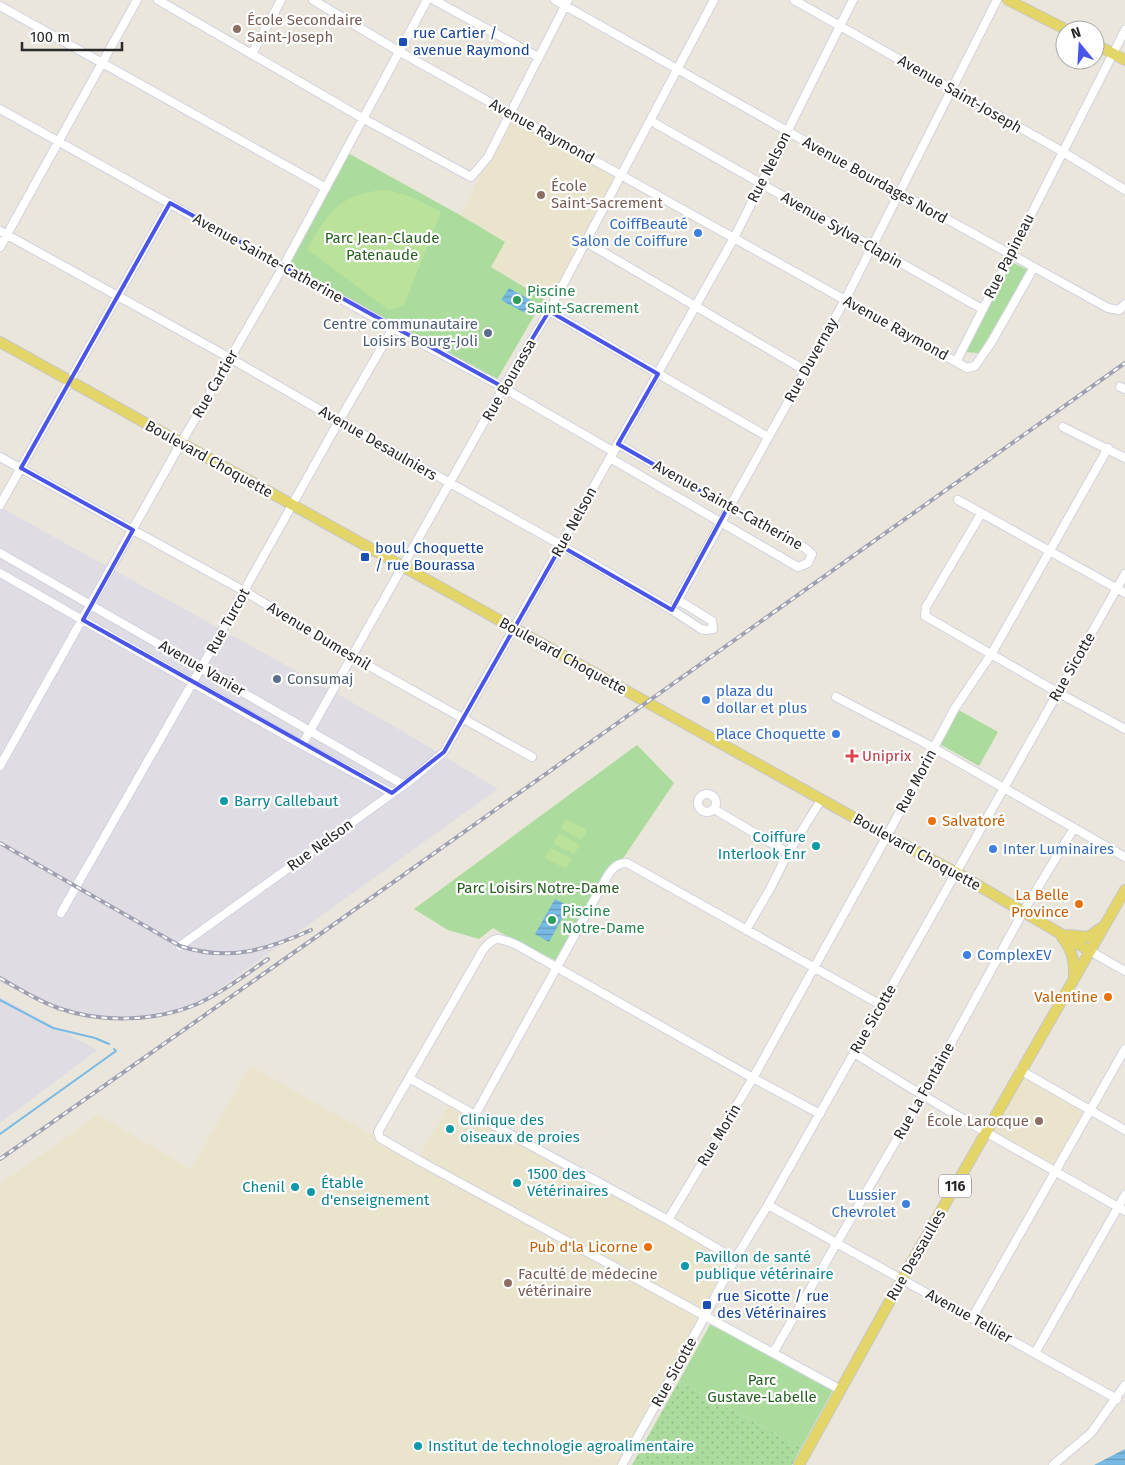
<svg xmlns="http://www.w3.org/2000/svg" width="1125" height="1465" font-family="'Fira Sans',sans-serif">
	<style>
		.industrial { fill: #dfdce3 }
		.education { fill: #eae4cd }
		.grass { fill: url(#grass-dots) }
		.park { fill: #abdc9d }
		.pitch { fill: #bbe29a }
		.water { fill: url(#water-rules) }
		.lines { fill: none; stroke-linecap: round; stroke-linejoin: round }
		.stream { stroke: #78bae3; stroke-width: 2 }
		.minor-casing { stroke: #d1d2e0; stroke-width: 10 }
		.major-casing { stroke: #c7c7c7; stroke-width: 12 }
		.minor { stroke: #fff; stroke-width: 8 }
		.major { stroke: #e3d568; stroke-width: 10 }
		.rail-casing { stroke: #9fa0b2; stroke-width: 4 }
		.rail { stroke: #fff; stroke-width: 2; stroke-dasharray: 5.5; stroke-linecap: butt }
		.marked { fill: none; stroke: #4a55e9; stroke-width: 4; stroke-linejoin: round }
		.education-dot { fill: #8d6e63; stroke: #fff; stroke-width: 2 }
		.transit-dot { fill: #1a4fb4; stroke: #fff; stroke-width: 2 }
		.shop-dot { fill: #3f7fe0; stroke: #fff; stroke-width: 2 }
		.leisure-dot { fill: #2e9e5b; stroke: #fff; stroke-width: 2 }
		.service-dot { fill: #5c6f8a; stroke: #fff; stroke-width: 2 }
		.health-dot { fill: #e0444e; stroke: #fff; stroke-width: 2 }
		.culture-dot { fill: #0f9aa8; stroke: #fff; stroke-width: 2 }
		.food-dot { fill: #e8710a; stroke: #fff; stroke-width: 2 }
		.labels { text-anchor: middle; stroke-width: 4.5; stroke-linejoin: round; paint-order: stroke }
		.shield { fill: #fff; stroke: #696969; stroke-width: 1 }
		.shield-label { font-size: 14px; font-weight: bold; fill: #292929 }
		.education-label { font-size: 15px; fill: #785e54; stroke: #fff; text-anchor: start }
		.transit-label { font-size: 15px; fill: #164399; stroke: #fff; text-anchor: start }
		.street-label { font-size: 15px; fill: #292929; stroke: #fff }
		.shop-label { font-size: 15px; fill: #366cbe; stroke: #fff; text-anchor: end }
		.park-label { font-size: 15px; fill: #265f20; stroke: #fff }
		.leisure-label { font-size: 15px; fill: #27864d; stroke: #fff; text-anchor: start }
		.service-label { font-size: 15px; fill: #4e5e75; stroke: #fff; text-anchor: end }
		.health-label { font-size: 15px; fill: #be3a42; stroke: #fff; text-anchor: start }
		.culture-label { font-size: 15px; fill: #0d838f; stroke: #fff; text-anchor: start }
		.food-label { font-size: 15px; fill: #c56008; stroke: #fff; text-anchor: end }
	</style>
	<defs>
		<pattern id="grass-dots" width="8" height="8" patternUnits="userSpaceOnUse" patternTransform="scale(1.25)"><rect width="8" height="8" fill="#abdc9d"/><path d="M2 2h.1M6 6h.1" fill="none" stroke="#93bd87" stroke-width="1.8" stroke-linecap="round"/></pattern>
		<pattern id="water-rules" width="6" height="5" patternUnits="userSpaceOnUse" patternTransform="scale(1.25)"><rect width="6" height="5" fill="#78bae3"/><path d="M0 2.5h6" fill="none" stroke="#6297b8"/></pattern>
	</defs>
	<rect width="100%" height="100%" fill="#eae6dc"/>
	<!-- industrial -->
	<path class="industrial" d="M0,507l343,190 71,41 84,51 -300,215 -22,7 -39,7h-29l-23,-2 -29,-7 -56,-27z
		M0,997l97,53 -97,73z"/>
	<!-- education -->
	<path class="education" d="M510,113l112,62 -68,128 -63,-36 -30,-52z
		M250,1066l167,94 34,-59 284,158 -113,206h-622v-281l98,-69 93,54z
		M1020,1070l70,40 -35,62 -68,-41z"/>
	<!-- grass -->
	<path class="grass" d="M679,1381l122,67 -9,17h-160z"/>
	<!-- park -->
	<path class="park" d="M346,152l114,63 45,27 -14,25 53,32 -49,84 -212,-116z
		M1009,261l19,9 -49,83 -15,-1z
		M955,708l43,24 -19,34 -43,-24z
		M637,745l37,38 -50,74 -65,105 -41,-19 -25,-15 -14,11 -31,-9 -34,-21z
		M711,1323l122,67 -32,58 -122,-67z"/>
	<!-- pitch -->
	<path class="pitch" d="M387,190l25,7 29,15 -37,93 -15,5 -82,-61c21,-36 34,-57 80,-59z
		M566,819l21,11 -5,10 -21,-11z
		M559,833l21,12 -6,9 -21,-11z
		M551,848l21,11 -6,10 -21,-11z"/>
	<!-- water -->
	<path class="water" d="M509,288l23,13 -7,12 -24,-13z
		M555,899l14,7 -20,36 -14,-8z
		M1125,1449v16h-31z"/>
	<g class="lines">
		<!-- stream -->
		<path class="stream" d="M0,1000l53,28 42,10 14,6
			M0,1134l116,-83 -2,-2"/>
		<defs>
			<path id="minor" d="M158,0l206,119 107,58 17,-20 80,-157
				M313,0l87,52 567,316 8,-2 16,-23 43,-76
				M434,0l104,57
				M555,0l232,131 321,177 11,2 6,-6
				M794,0l269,152 62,38
				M0,6l326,182
				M252,54l29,-54
				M0,109l393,219 102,55 119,69
				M651,121l331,188
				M0,231l230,127 109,63 222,124 111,65 29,19 4,1 8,-1 -1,-8 -34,-21
				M586,242l220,129
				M0,247l137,-247
				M549,311l219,126
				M956,362l169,-332
				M1120,387l5,2
				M1063,427l62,31
				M0,457l244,134 109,66 179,100
				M610,458l188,109 10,-4 4,-9 -7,-6 -77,-41 -110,-63
				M958,500l167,93
				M0,505l170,-302
				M981,514l-55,93 -1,9 132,76 68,37
				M0,553l404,232
				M0,573l302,172 90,48
				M676,603l169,-303 152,-300
				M836,697l87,45 202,115
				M302,745l201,-357 46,-77 165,-311
				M0,766l181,-323 102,-176 144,-267
				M698 803a9 9 0 1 1 18 0a9 9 0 1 1-18 0Z
				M714,809l74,44
				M61,913l140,-245 138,-247 54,-93
				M746,930l24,-41 18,-36 33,-53
				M180,946l231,-166 33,-28 290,-514 119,-238
				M1090,951l35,20
				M854,1053c88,56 180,106 271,158
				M1020,1070l105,60
				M409,1078l66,37 193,105 67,39
				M820,1114l-67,-36 -236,-133c-17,-7 -22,-11 -34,5l-105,182 2,6 38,22 423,230
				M475,1115l133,-240c5,-7 9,-12 19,-12l254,142
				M768,1205l349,194
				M668,1220l85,-142 134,-242 68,-128 37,-55 116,-205
				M972,1318l153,-269
				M773,1353l149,-257 101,-184 51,-84
				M1035,1353l90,-158
				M622,1465l83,-149 30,-57 33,-54 357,-631
				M1053,1465l38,-32 34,-48"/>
			<path id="major" d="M1008,0l59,30
				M1095,44l30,16
				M0,342l887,494 70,37 133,78
				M1069,935l19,2 13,-9
				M1062,937c11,15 12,22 12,40
				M799,1465l103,-186 223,-389"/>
		</defs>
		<!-- minor casing -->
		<use href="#minor" class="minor-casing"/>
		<!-- major casing -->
		<use href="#major" class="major-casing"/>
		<!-- minor -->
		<use href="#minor" class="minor"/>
		<!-- major -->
		<use href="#major" class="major"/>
		<defs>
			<path id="rail" d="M0,843l180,103c48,16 87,4 131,-16
				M0,978c19,11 38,23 58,30 43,15 97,14 139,-4 26,-12 48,-29 71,-45
				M0,1159l316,-222 809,-574"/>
		</defs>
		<!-- rail casing -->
		<use href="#rail" class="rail-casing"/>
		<!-- rail -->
		<use href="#rail" class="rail"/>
	</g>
	<!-- marked area -->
	<path class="marked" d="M170,203l333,184 46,-76 109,63 -40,70 110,63 -56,103 -111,-64 -117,206 -52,41 -309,-173 50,-90 -112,-62z"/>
	<!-- markers -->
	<g class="education-dot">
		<circle cx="237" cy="29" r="5"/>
		<circle cx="541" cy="195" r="5"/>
		<circle cx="1039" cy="1121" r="5"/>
		<circle cx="508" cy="1283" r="5"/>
	</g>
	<g class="transit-dot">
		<rect x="398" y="37" width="10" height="10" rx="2.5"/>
		<rect x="360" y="552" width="10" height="10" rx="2.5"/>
		<rect x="702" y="1300" width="10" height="10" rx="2.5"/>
	</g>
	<g class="shop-dot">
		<circle cx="698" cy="233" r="5"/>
		<circle cx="706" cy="700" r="5"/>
		<circle cx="836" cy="734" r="5"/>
		<circle cx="993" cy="849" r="5"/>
		<circle cx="967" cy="955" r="5"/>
		<circle cx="906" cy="1204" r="5"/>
	</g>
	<g class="leisure-dot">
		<circle cx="517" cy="300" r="5"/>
		<circle cx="552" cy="920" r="5"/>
	</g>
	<g class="service-dot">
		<circle cx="488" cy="333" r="5"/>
		<circle cx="277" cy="679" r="5"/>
	</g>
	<path class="health-dot" d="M849.5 748.5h5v5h5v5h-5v5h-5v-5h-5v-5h5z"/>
	<g class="culture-dot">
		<circle cx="224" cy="801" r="5"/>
		<circle cx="816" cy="846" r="5"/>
		<circle cx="450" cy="1129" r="5"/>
		<circle cx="517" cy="1183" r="5"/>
		<circle cx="295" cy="1187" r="5"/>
		<circle cx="311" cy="1192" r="5"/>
		<circle cx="685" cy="1266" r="5"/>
		<circle cx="418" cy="1446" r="5"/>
	</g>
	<g class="food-dot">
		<circle cx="932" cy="821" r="5"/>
		<circle cx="1079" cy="904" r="5"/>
		<circle cx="1108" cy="997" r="5"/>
		<circle cx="648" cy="1247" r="5"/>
	</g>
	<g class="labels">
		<!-- shield labels -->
		<rect class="shield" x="939" y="1174.5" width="32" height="23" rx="4"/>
		<g class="shield-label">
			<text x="955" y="1191">116</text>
		</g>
		<!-- education labels -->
		<g class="education-label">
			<text x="247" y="25">École Secondaire<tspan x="247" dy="17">Saint-Joseph</tspan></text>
			<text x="551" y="191">École<tspan x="551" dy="17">Saint-Sacrement</tspan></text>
			<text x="1029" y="1126" text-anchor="end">École Larocque</text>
			<text x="518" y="1279">Faculté de médecine<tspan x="518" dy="17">vétérinaire</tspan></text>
		</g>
		<!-- transit labels -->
		<g class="transit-label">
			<text x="413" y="38">rue Cartier /<tspan x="413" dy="17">avenue Raymond</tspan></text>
			<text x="375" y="553">boul. Choquette<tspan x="375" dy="17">/ rue Bourassa</tspan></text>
			<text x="717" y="1301">rue Sicotte / rue<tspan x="717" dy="17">des Vétérinaires</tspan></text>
		</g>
		<!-- street labels -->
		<g class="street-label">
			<text transform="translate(960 94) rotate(30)" y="5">Avenue Saint-Joseph</text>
			<text transform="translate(542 131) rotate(29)" y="5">Avenue Raymond</text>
			<text transform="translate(769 167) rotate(-63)" y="5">Rue Nelson</text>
			<text transform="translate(875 180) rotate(29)" y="5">Avenue Bourdages Nord</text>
			<text transform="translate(842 230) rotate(30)" y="5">Avenue Sylva-Clapin</text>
			<text transform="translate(1009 256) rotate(-63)" y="5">Rue Papineau</text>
			<text transform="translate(268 258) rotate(29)" y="5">Avenue Sainte-Catherine</text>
			<text transform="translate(896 328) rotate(29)" y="5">Avenue Raymond</text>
			<text transform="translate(811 360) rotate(-61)" y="5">Rue Duvernay</text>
			<text transform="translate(509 380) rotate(-60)" y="5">Rue Bourassa</text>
			<text transform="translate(215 384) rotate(-60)" y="5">Rue Cartier</text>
			<text transform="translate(378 443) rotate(30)" y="5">Avenue Desaulniers</text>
			<text transform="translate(209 459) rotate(29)" y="5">Boulevard Choquette</text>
			<text transform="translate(728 505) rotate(29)" y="5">Avenue Sainte-Catherine</text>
			<text transform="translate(574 522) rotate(-61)" y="5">Rue Nelson</text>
			<text transform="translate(228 621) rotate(-61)" y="5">Rue Turcot</text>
			<text transform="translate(319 636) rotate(31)" y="5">Avenue Dumesnil</text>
			<text transform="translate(563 656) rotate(29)" y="5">Boulevard Choquette</text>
			<text transform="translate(1072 667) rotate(-60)" y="5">Rue Sicotte</text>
			<text transform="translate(202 668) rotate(30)" y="5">Avenue Vanier</text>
			<text transform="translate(916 781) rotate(-62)" y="5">Rue Morin</text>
			<text transform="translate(320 845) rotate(-36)" y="5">Rue Nelson</text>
			<text transform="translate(917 852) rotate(29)" y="5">Boulevard Choquette</text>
			<text transform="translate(873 1019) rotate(-60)" y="5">Rue Sicotte</text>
			<text transform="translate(924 1091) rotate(-61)" y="5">Rue La Fontaine</text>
			<text transform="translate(719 1135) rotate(-59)" y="5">Rue Morin</text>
			<text transform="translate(916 1255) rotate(-60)" y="5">Rue Dessaulles</text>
			<text transform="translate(969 1316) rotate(29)" y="5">Avenue Tellier</text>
			<text transform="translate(674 1372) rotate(-61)" y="5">Rue Sicotte</text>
		</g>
		<!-- shop labels -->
		<g class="shop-label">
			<text x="688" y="229">CoiffBeauté<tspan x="688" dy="17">Salon de Coiffure</tspan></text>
			<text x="716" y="696" text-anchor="start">plaza du<tspan x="716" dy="17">dollar et plus</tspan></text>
			<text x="826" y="739">Place Choquette</text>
			<text x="1003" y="854" text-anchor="start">Inter Luminaires</text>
			<text x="977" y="960" text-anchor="start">ComplexEV</text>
			<text x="896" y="1200">Lussier<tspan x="896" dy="17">Chevrolet</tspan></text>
		</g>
		<!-- park labels -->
		<g class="park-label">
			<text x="382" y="243">Parc Jean-Claude<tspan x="382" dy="17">Patenaude</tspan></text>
			<text x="538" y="893">Parc Loisirs Notre-Dame</text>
			<text x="762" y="1385">Parc<tspan x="762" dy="17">Gustave-Labelle</tspan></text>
		</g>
		<!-- leisure labels -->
		<g class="leisure-label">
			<text x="527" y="296">Piscine<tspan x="527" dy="17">Saint-Sacrement</tspan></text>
			<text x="562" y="916">Piscine<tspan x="562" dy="17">Notre-Dame</tspan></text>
		</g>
		<!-- service labels -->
		<g class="service-label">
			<text x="478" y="329">Centre communautaire<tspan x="478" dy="17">Loisirs Bourg-Joli</tspan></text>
			<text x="287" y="684" text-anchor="start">Consumaj</text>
		</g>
		<!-- health labels -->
		<g class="health-label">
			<text x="862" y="761">Uniprix</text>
		</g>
		<!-- culture labels -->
		<g class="culture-label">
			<text x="234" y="806">Barry Callebaut</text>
			<text x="806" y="842" text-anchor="end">Coiffure<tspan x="806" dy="17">Interlook Enr</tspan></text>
			<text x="460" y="1125">Clinique des<tspan x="460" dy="17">oiseaux de proies</tspan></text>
			<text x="527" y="1179">1500 des<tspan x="527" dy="17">Vétérinaires</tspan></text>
			<text x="321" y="1188">Étable<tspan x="321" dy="17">d'enseignement</tspan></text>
			<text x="285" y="1192" text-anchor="end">Chenil</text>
			<text x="695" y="1262">Pavillon de santé<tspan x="695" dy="17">publique vétérinaire</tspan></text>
			<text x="428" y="1451">Institut de technologie agroalimentaire</text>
		</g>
		<!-- food labels -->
		<g class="food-label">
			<text x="942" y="826" text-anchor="start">Salvatoré</text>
			<text x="1069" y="900">La Belle<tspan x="1069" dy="17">Province</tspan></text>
			<text x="1098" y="1002">Valentine</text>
			<text x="638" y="1252">Pub d'la Licorne</text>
		</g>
	</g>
	<!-- north arrow -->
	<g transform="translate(1080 45) rotate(342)"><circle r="24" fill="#ffffff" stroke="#a9a9a9"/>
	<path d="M0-4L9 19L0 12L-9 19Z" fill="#4a55e9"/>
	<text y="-8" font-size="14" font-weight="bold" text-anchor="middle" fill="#292929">N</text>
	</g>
	<!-- scale -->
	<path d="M22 42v8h100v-8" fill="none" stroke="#292929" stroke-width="2.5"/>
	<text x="30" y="42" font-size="15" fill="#292929" stroke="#ffffff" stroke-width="4" paint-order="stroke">100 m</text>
</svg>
